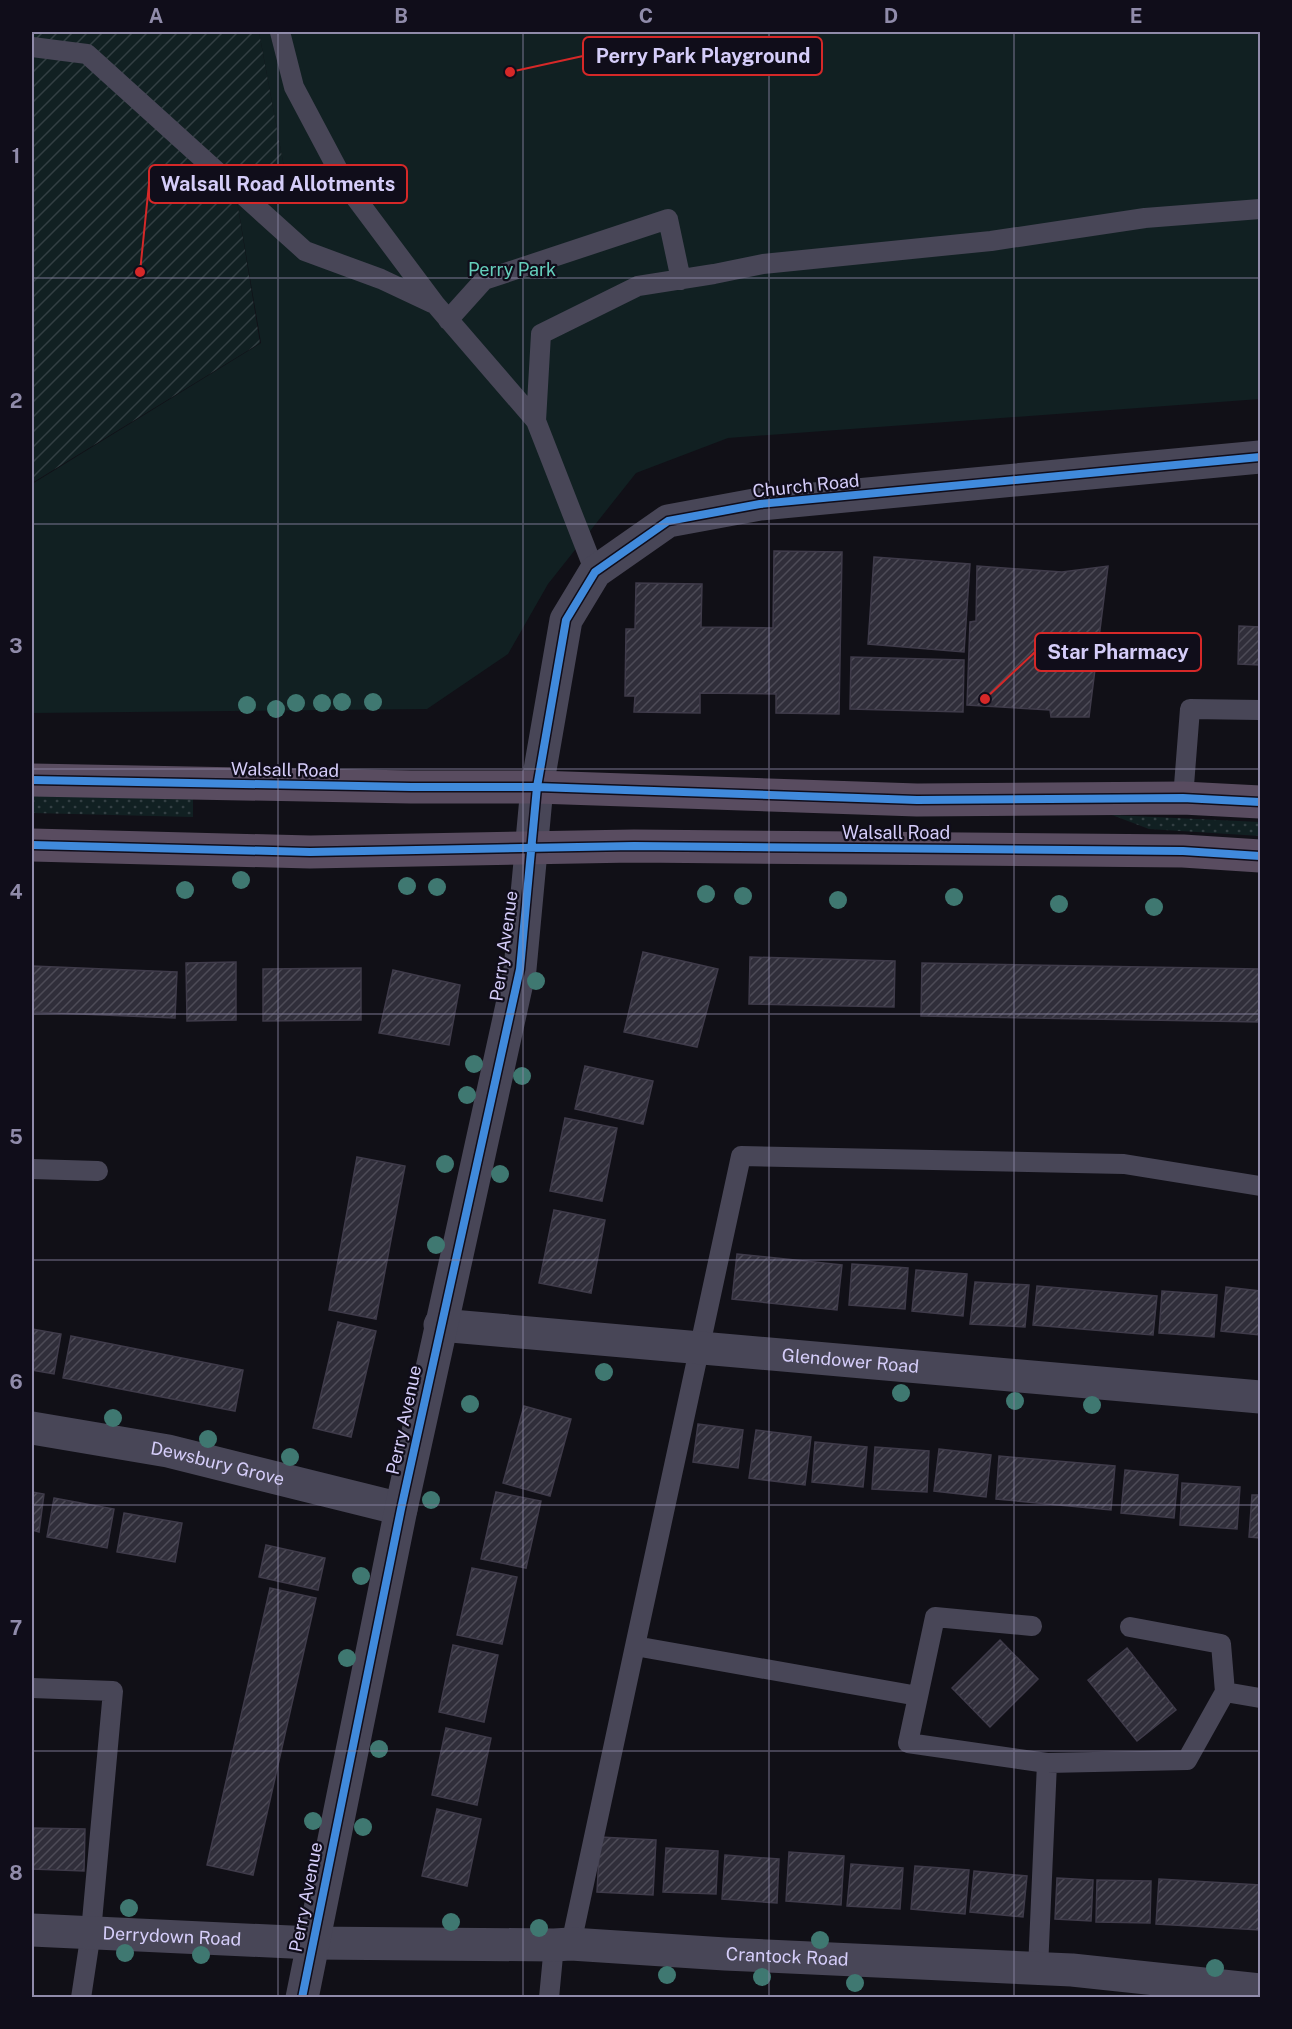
<svg xmlns="http://www.w3.org/2000/svg" width="1292" height="2029" font-family="'Public Sans',sans-serif">
	<style>
		.grass { fill: url(#grass-dots) }
		.park { fill: #112022 }
		.garden { fill: url(#garden-furrows) }
		.building { fill: url(#building-hatch); stroke: #3f3b4a; stroke-width: 1.5 }
		.lines { fill: none; stroke-linecap: round; stroke-linejoin: round }
		.service { stroke: #484657; stroke-width: 20 }
		.minor { stroke: #484657; stroke-width: 33 }
		.trunk { stroke: #594c60; stroke-width: 33 }
		.cycleway-casing { stroke: #100d1a; stroke-width: 11 }
		.cycleway { stroke: #408adc; stroke-width: 8 }
		.tree { fill: #3f7871 }
		.grid { fill: none; stroke: #908baa; stroke-width: 1.5; stroke-opacity: 0.55 }
		.labels { text-anchor: middle; stroke-width: 4.5; stroke-linejoin: round; paint-order: stroke }
		.park-label { font-size: 18px; fill: #64cebb; stroke: #100d1a }
		.street-label { font-size: 18px; fill: #d5cdf9; stroke: #100d1a }
		.leader { fill: none; stroke: #d62828; stroke-width: 2 }
		.callout-dot { fill: #d62828; stroke: #100d1a; stroke-width: 2 }
		.callout { fill: #100d1a; stroke: #d62828; stroke-width: 2 }
		.callout-label { font-size: 20px; text-anchor: middle; font-weight: bold; fill: #d5cdf9 }
		.neatline { fill: none; stroke: #908baa; stroke-width: 2 }
		.grid-label { font-size: 20px; text-anchor: middle; font-weight: bold; fill: #908baa }
	</style>
	<defs>
		<pattern id="grass-dots" width="8" height="8" patternUnits="userSpaceOnUse" patternTransform="scale(1.5)"><rect width="8" height="8" fill="#112022"/><path d="M2 2h.1M6 6h.1" fill="none" stroke="#333f43" stroke-width="1.8" stroke-linecap="round"/></pattern>
		<pattern id="garden-furrows" width="10" height="10" patternUnits="userSpaceOnUse" patternTransform="scale(1.5)"><rect width="10" height="10" fill="#112022"/><path d="M-1 1l2-2M0 10L10 0M9 11l2-2" fill="none" stroke="#333f43"/></pattern>
		<pattern id="building-hatch" width="6" height="6" patternUnits="userSpaceOnUse" patternTransform="scale(1.5)"><rect width="6" height="6" fill="#302e3a"/><path d="M-1 1l2-2M0 6l6-6M5 7l2-2" fill="none" stroke="#4d4b57"/></pattern>
	</defs>
	<rect width="100%" height="100%" fill="#111017"/>
	<!-- grass -->
	<path class="grass" d="M32,794l161,2v21l-161,-4z
		M1112,815l148,7v14l-111,-7z"/>
	<!-- park -->
	<path class="park" d="M259,32h1001v367l-532,39 -92,35 -88,111 -40,70 -81,55 -395,4v-229l229,-141 -24,-142 51,-12z"/>
	<!-- garden -->
	<path class="garden" d="M32,32h227l29,157 -51,12 23,142 -228,140z"/>
	<!-- building -->
	<path class="building" d="M774,551l68,1 -3,162 -63,-1v-19l-76,-1v20l-66,-1 1,-16h-10l1,-67h9l1,-46 66,1 -1,43 72,1z
		M874,557l96,7 -6,88 -96,-8z
		M977,566l85,6 46,-6 -19,151h-38l-1,-7 -83,-5 3,-83 6,-1z
		M1239,626l21,1v38l-22,-1z
		M851,657l113,3 -1,52 -113,-3z
		M643,952l75,17 -21,78 -73,-15z
		M750,957l145,4 -1,46 -145,-3z
		M236,962v58l-49,1 -1,-58z
		M922,963l338,6v53l-339,-6z
		M32,966l145,6 -2,46 -143,-6z
		M361,968v52l-98,1v-52z
		M393,970l67,15 -11,60 -70,-12z
		M585,1066l68,15 -10,43 -68,-15z
		M565,1118l52,10 -15,73 -52,-10z
		M357,1157l48,9 -29,153 -47,-9z
		M554,1210l51,10 -14,73 -52,-10z
		M737,1254l105,11 -5,45 -105,-11z
		M852,1264l56,4 -3,41 -56,-4z
		M916,1270l51,4 -4,42 -51,-5z
		M975,1282l54,3 -4,42 -55,-3z
		M1037,1286l120,10 -4,39 -120,-10z
		M1226,1287l34,4v44l-39,-4z
		M1162,1291l55,4 -3,42 -55,-4z
		M338,1322l38,9 -25,106 -38,-9z
		M32,1329l29,5 -7,40 -22,-4z
		M71,1336l172,34 -8,41 -172,-33z
		M524,1406l47,13 -21,77 -47,-13z
		M698,1424l45,6 -5,38 -45,-6z
		M756,1430l55,7 -6,48 -56,-7z
		M815,1442l52,5 -4,40 -51,-5z
		M875,1447l54,4 -2,41 -55,-3z
		M939,1449l52,6 -5,42 -52,-6z
		M999,1456l116,10 -4,44 -115,-11z
		M1125,1470l53,5 -4,43 -53,-5z
		M1182,1483l58,4 -3,42 -57,-4z
		M32,1492l12,2 -5,38 -7,-2z
		M496,1492l45,9 -15,67 -45,-9z
		M1252,1495h8v43l-11,-1z
		M54,1498l60,11 -7,39 -60,-11z
		M124,1513l58,10 -7,39 -58,-10z
		M266,1545l59,13 -7,32 -59,-13z
		M472,1568l45,9 -15,67 -45,-9z
		M270,1588l46,10 -63,277 -46,-10z
		M1000,1640l38,39 -48,48 -38,-39z
		M453,1645l45,10 -14,67 -45,-10z
		M1127,1648l49,62 -39,31 -49,-61z
		M446,1728l45,10 -14,67 -45,-10z
		M437,1809l44,10 -14,67 -45,-10z
		M32,1828l53,1 -1,42 -52,-2z
		M600,1837l56,3 -3,55 -56,-3z
		M666,1848l52,3 -2,43 -53,-2z
		M789,1852l55,4 -3,49 -55,-4z
		M725,1855l54,4 -2,44 -55,-4z
		M851,1864l52,4 -3,41 -53,-3z
		M915,1866l54,4 -4,44 -54,-5z
		M974,1871l53,5 -4,41 -53,-5z
		M1057,1878l36,2 -2,41 -36,-2z
		M1159,1879l101,6v45l-104,-6z
		M1097,1880l54,1 -1,42 -54,-1z"/>
	<g class="lines">
		<!-- service -->
		<path class="service" d="M280,32l14,55 52,98 89,119 101,117 59,151
			M32,47l55,7 218,197 76,28 51,24
			M448,320l36,-40 184,-61 13,61
			M536,421l5,-87 97,-48 76,-12 49,-10 228,-23 154,-23 115,-9
			M1183,798l7,-89 70,1
			M32,1169l66,2
			M1032,1626l-97,-9 -27,126 139,20
			M1130,1627l91,17 4,48 35,6
			M635,1646l106,-490 383,8 136,22
			M32,1688l81,3 -22,241 -10,66
			M571,1944l64,-298 283,50
			M1038,1969l9,-206 140,-3 38,-68
			M549,1998l5,-53"/>
		<!-- minor -->
		<g class="minor">
			<path id="s1" d="M440,1325l820,72"/>
			<path id="s2" d="M32,1428l136,23 233,58"/>
			<path id="s3" d="M32,1930l280,13 242,2 17,-1 154,10 347,16 188,20"/>
			<path d="M302,1998l99,-489 119,-540 17,-182 29,-167 29,-48 73,-51 92,-17 500,-47"/>
		</g>
		<!-- trunk -->
		<path class="trunk" d="M32,780l379,7h126l380,13 266,-2 77,4
			M32,845l278,7 324,-6 226,2 323,3 77,5"/>
		<defs>
			<path id="cycleway" d="M32,780l379,7h126l380,13 266,-2 77,4
				M32,845l278,7 324,-6 226,2 323,3 77,5
				M302,1998l99,-489 119,-540 17,-182 29,-167 29,-48 73,-51 92,-17 500,-47"/>
		</defs>
		<!-- cycleway casing -->
		<use href="#cycleway" class="cycleway-casing"/>
		<!-- cycleway -->
		<use href="#cycleway" class="cycleway"/>
	</g>
	<!-- trees -->
	<g class="tree">
		<circle cx="342" cy="702" r="9"/>
		<circle cx="373" cy="702" r="9"/>
		<circle cx="296" cy="703" r="9"/>
		<circle cx="322" cy="703" r="9"/>
		<circle cx="247" cy="705" r="9"/>
		<circle cx="276" cy="709" r="9"/>
		<circle cx="241" cy="880" r="9"/>
		<circle cx="407" cy="886" r="9"/>
		<circle cx="437" cy="887" r="9"/>
		<circle cx="185" cy="890" r="9"/>
		<circle cx="706" cy="894" r="9"/>
		<circle cx="743" cy="896" r="9"/>
		<circle cx="954" cy="897" r="9"/>
		<circle cx="838" cy="900" r="9"/>
		<circle cx="1059" cy="904" r="9"/>
		<circle cx="1154" cy="907" r="9"/>
		<circle cx="536" cy="981" r="9"/>
		<circle cx="474" cy="1064" r="9"/>
		<circle cx="522" cy="1076" r="9"/>
		<circle cx="467" cy="1095" r="9"/>
		<circle cx="445" cy="1164" r="9"/>
		<circle cx="500" cy="1174" r="9"/>
		<circle cx="436" cy="1245" r="9"/>
		<circle cx="604" cy="1372" r="9"/>
		<circle cx="901" cy="1393" r="9"/>
		<circle cx="1015" cy="1401" r="9"/>
		<circle cx="470" cy="1404" r="9"/>
		<circle cx="1092" cy="1405" r="9"/>
		<circle cx="113" cy="1418" r="9"/>
		<circle cx="208" cy="1439" r="9"/>
		<circle cx="290" cy="1457" r="9"/>
		<circle cx="431" cy="1500" r="9"/>
		<circle cx="361" cy="1576" r="9"/>
		<circle cx="347" cy="1658" r="9"/>
		<circle cx="379" cy="1749" r="9"/>
		<circle cx="313" cy="1821" r="9"/>
		<circle cx="363" cy="1827" r="9"/>
		<circle cx="129" cy="1908" r="9"/>
		<circle cx="451" cy="1922" r="9"/>
		<circle cx="539" cy="1928" r="9"/>
		<circle cx="820" cy="1940" r="9"/>
		<circle cx="125" cy="1953" r="9"/>
		<circle cx="201" cy="1955" r="9"/>
		<circle cx="1215" cy="1968" r="9"/>
		<circle cx="667" cy="1975" r="9"/>
		<circle cx="762" cy="1977" r="9"/>
		<circle cx="855" cy="1983" r="9"/>
	</g>
	<!-- grid -->
	<path class="grid" d="M278,32v1966M523,32v1966M769,32v1966M1014,32v1966M32,278h1228M32,524h1228M32,769h1228M32,1014h1228M32,1260h1228M32,1505h1228M32,1751h1228"/>
	<g class="labels">
		<!-- park labels -->
		<g class="park-label">
			<text x="512" y="276">Perry Park</text>
		</g>
		<!-- street labels -->
		<g class="street-label">
			<text transform="translate(806 486) rotate(-6)" y="6">Church Road</text>
			<text transform="translate(285 770) rotate(1)" y="6">Walsall Road</text>
			<text x="896" y="839">Walsall Road</text>
			<text transform="translate(504 946) rotate(-82)" y="6">Perry Avenue</text>
			<text dy="6" stroke="none"><textPath href="#s1" startOffset="412">Glendower Road</textPath></text>
			<text transform="translate(404 1420) rotate(-78)" y="6">Perry Avenue</text>
			<text dy="6" stroke="none"><textPath href="#s2" startOffset="189">Dewsbury Grove</textPath></text>
			<text transform="translate(306 1897) rotate(-79)" y="6">Perry Avenue</text>
			<text dy="6" stroke="none"><textPath href="#s3" startOffset="140">Derrydown Road</textPath></text>
			<text dy="6" stroke="none"><textPath href="#s3" startOffset="756">Crantock Road</textPath></text>
		</g>
	</g>
	<!-- callouts -->
	<path class="leader" d="M510 72L583 56M140 272L149 184M985 699L1035 652"/>
	<g class="callout-dot">
		<circle cx="510" cy="72" r="6"/>
		<circle cx="140" cy="272" r="6"/>
		<circle cx="985" cy="699" r="6"/>
	</g>
	<g class="callout">
		<rect x="583" y="37" width="239" height="38" rx="6"/>
		<rect x="149" y="165" width="258" height="38" rx="6"/>
		<rect x="1035" y="633" width="166" height="38" rx="6"/>
	</g>
	<g class="callout-label">
		<text x="703" y="63">Perry Park Playground</text>
		<text x="278" y="191">Walsall Road Allotments</text>
		<text x="1118" y="659">Star Pharmacy</text>
	</g>
	<!-- border -->
	<rect width="1292" height="2029" fill="none" stroke="#100d1a" stroke-width="66"/>
	<rect x="33" y="33" width="1226" height="1963" class="neatline"/>
	<g class="grid-label">
		<text x="156" y="23">A</text>
		<text x="401" y="23">B</text>
		<text x="646" y="23">C</text>
		<text x="891" y="23">D</text>
		<text x="1136" y="23">E</text>
		<text x="16" y="163">1</text>
		<text x="16" y="408">2</text>
		<text x="16" y="653">3</text>
		<text x="16" y="899">4</text>
		<text x="16" y="1144">5</text>
		<text x="16" y="1389">6</text>
		<text x="16" y="1635">7</text>
		<text x="16" y="1880">8</text>
	</g>
</svg>
